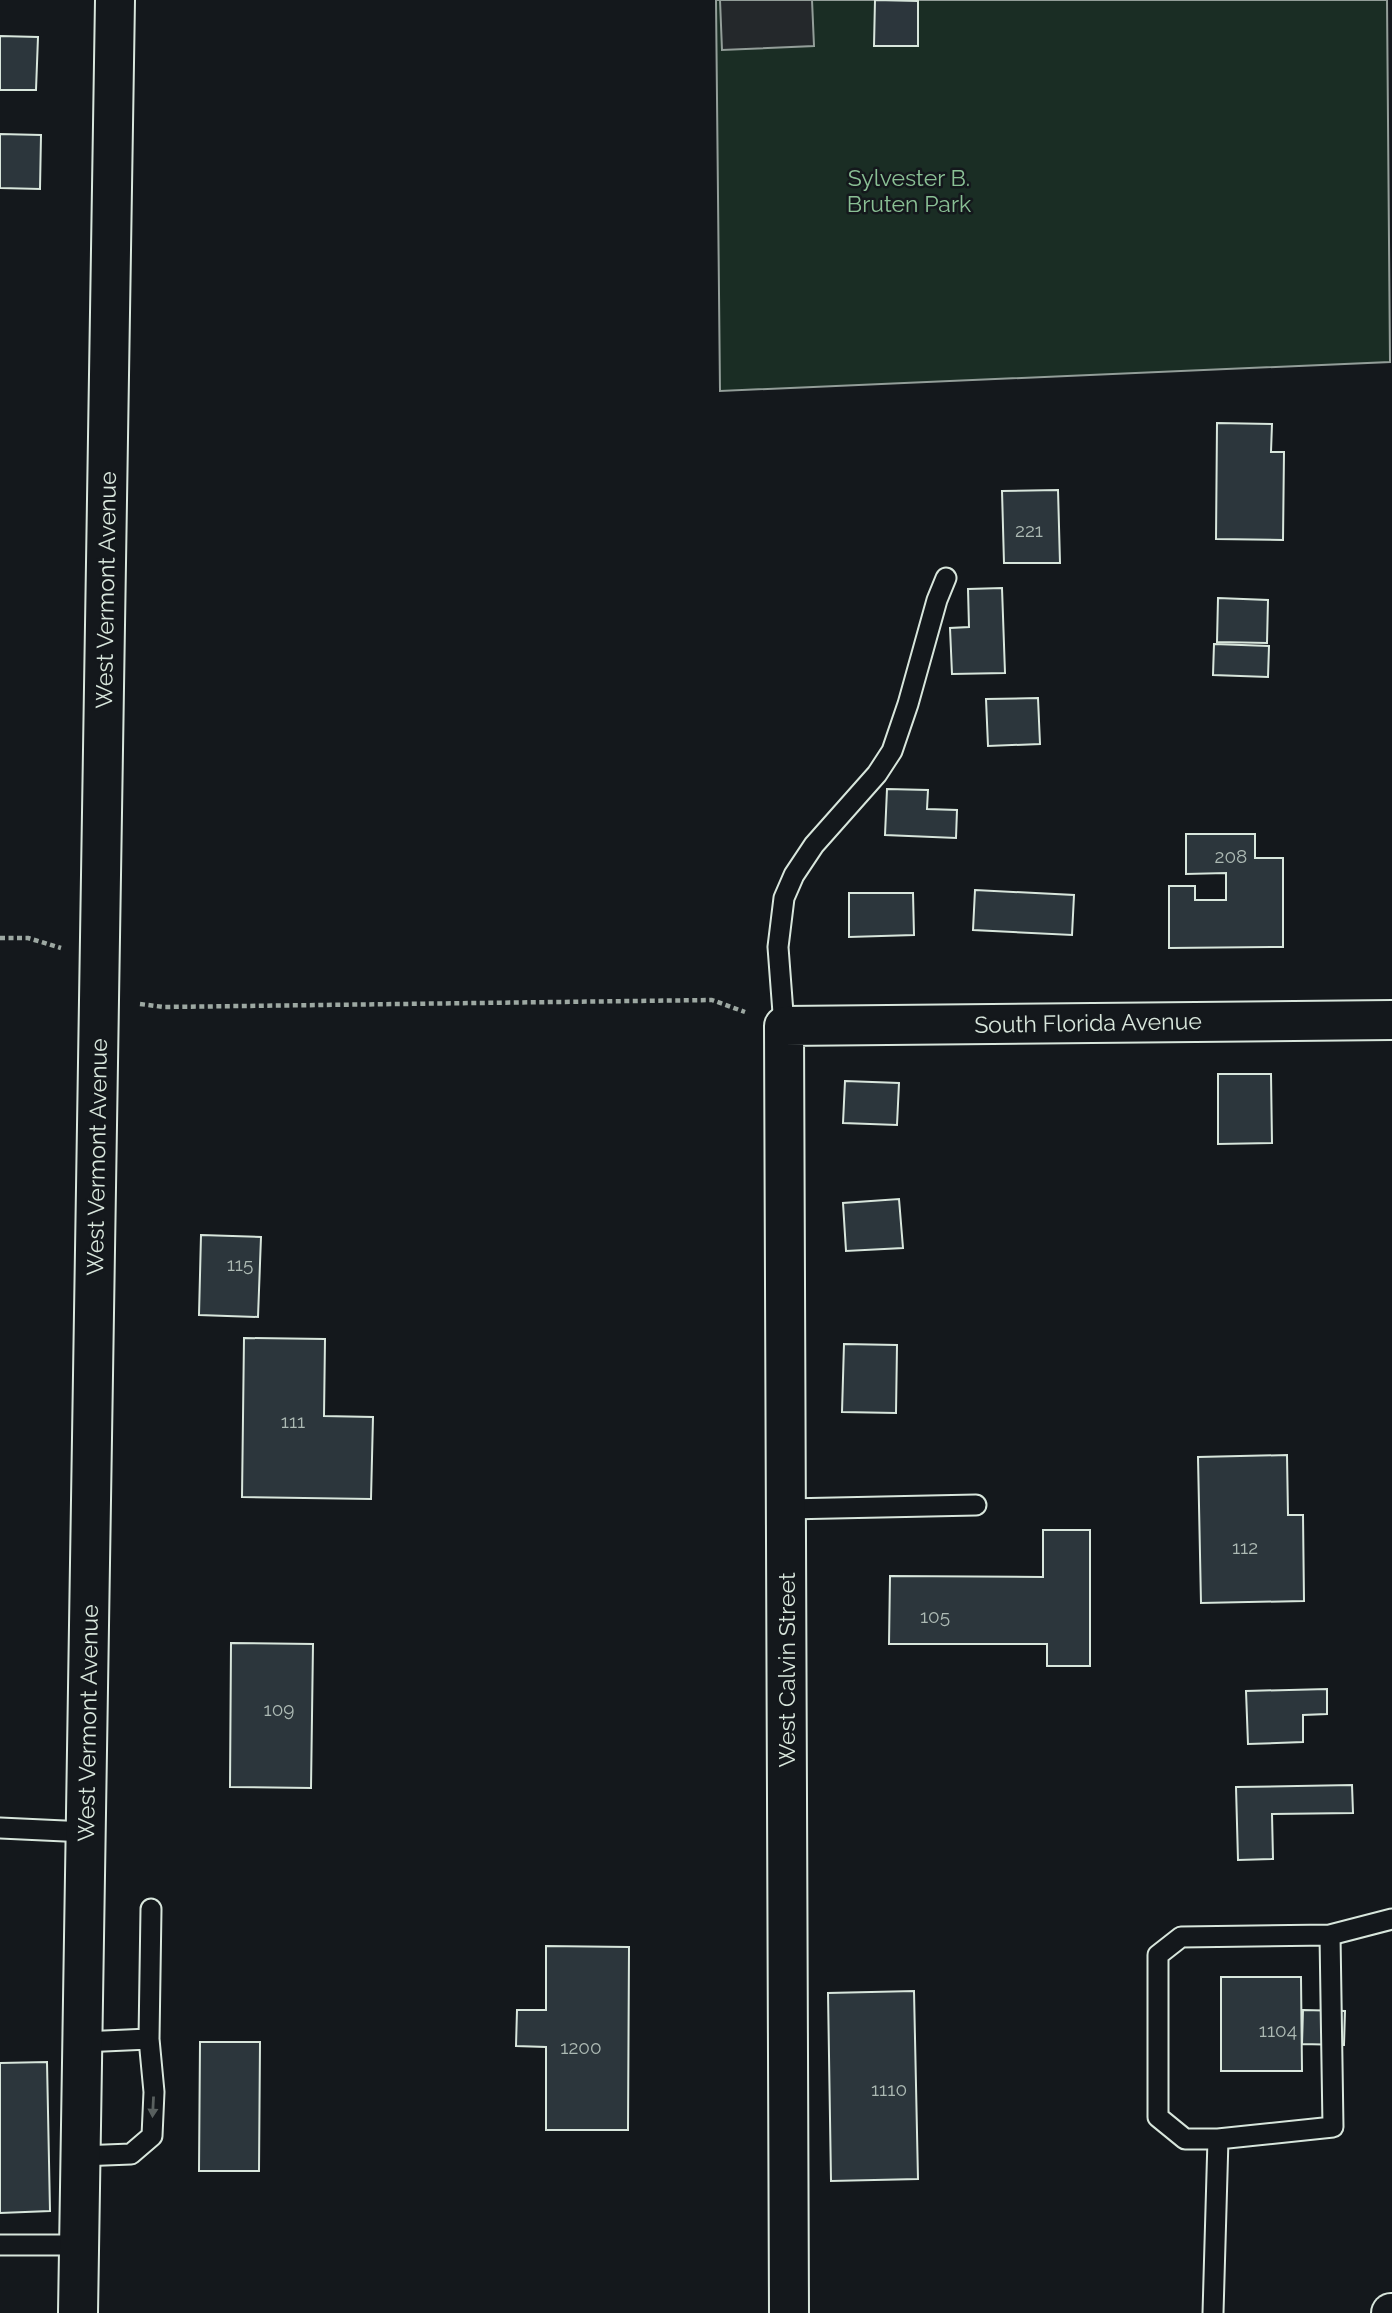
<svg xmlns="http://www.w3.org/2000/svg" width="1392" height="2313" font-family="Raleway,sans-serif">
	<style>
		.green { fill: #1a2d24; stroke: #939e99; stroke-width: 2 }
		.parking { fill: #24282b; stroke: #939e99; stroke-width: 2 }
		.building { fill: #2c363c; stroke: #d8e6dc; stroke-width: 2 }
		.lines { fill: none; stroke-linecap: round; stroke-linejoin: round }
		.service-casing { stroke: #d8e6dc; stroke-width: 23 }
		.minor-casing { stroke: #d8e6dc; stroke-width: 42 }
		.primary-casing { stroke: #d8e6dc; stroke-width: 42 }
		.path { stroke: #9da8a2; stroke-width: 4.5; stroke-dasharray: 5 3.5; stroke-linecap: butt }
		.service { stroke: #14181c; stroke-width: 19 }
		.minor { stroke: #14181c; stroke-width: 38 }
		.primary { stroke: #14181c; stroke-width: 38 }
		.oneway { fill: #59605f }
		.labels { text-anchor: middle; stroke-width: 5; stroke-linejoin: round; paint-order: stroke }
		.number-label { font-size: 19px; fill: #adbab4 }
		.park-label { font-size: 23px; fill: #8ac095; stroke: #14181c }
		.street-label { font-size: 23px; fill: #d8e6dc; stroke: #14181c }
	</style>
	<rect width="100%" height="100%" fill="#14181c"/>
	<!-- green -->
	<path class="green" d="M716,0h671l3,362 -670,29z"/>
	<!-- parking -->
	<path class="parking" d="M720,0h92l2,46 -92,4z"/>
	<!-- building -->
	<path class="building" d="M875,0l43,1v45h-44z
		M0,36l38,1 -2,53h-36z
		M0,134l41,1 -1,54 -40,-1z
		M1217,423l55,1 -1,28h13l-1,88 -67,-1z
		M1058,490l2,73h-56l-2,-72z
		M1002,588l3,85 -53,1 -2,-46 19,-1 -1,-38z
		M1218,598l50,2 -1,43 -50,-1z
		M1214,644l55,2 -1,31 -55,-2z
		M1038,698l2,46 -52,2 -2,-47z
		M887,789l41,1 -1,19 30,1 -1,28 -71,-3z
		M1186,834h69v24h28v89l-114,1v-62h26v14h31v-27l-40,1z
		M975,890l99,5 -2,40 -99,-5z
		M849,893h64l1,42 -65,2z
		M1218,1074h53l1,69 -54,1z
		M845,1081l54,2 -2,42 -54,-2z
		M899,1199l4,49 -57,3 -3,-48z
		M201,1235l60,2 -3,80 -59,-2z
		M244,1338l81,1 -1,77 49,1 -2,82 -129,-2z
		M844,1344l53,1 -1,68 -54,-1z
		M1287,1455l1,60h15l1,86 -103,2 -3,-146z
		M1043,1530h47v136h-43v-22h-158l1,-68 153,1z
		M231,1643l82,1 -2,144 -81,-1z
		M1327,1689v25l-24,1v27l-55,2 -2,-53z
		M1352,1785l1,28 -81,1 1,45 -35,1 -2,-73z
		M546,1946l83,1 -1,183h-82v-83l-30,-1 1,-36h29z
		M1221,1977h80l1,94h-81z
		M914,1991l4,188 -87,2 -3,-188z
		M1303,2010l42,1 -1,34 -42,-1z
		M200,2042h60l-1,129h-60z
		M47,2062l3,149 -50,2v-150z"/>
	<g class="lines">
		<defs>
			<path id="service" d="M784,1026l-6,-79 6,-49 10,-23 20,-30 63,-71 15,-23 16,-47 29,-104 9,-22
				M787,1509l189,-4
				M0,1828l86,4
				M82,2042l67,-3
				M1218,2139h-33l-27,-22v-162l23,-18 149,-2
				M80,2156l51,-2 21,-18 2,-44 -5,-53 2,-130
				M0,2245h79
				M1213,2313l5,-174 115,-12 -3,-192 62,-16"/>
			<path id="minor" d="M78,2313l37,-2313
				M789,2313l-5,-1287 608,-6"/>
			<path id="primary" d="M1391,2313h1"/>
		</defs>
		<!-- service casing -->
		<use href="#service" class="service-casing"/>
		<!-- minor casing -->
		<use href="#minor" class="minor-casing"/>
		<!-- primary casing -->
		<use href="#primary" class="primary-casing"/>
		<!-- path -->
		<path class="path" d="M0,938h28l33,10
			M140,1004l24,3 548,-7 33,12"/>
		<!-- service -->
		<use href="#service" class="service"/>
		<!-- minor -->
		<use href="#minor" class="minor"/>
		<!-- primary -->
		<use href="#primary" class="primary"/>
	</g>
	<!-- one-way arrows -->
	<defs><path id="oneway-solid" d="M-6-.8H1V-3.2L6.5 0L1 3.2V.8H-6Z" transform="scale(1.75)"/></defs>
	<use class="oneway" href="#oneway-solid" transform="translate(153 2107) rotate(93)"/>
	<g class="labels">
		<!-- number labels -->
		<g class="number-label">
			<text x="1029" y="537">221</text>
			<text x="1231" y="863">208</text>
			<text x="240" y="1271">115</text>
			<text x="293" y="1428">111</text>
			<text x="1245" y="1554">112</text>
			<text x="935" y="1623">105</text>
			<text x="279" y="1716">109</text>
			<text x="1278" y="2037">1104</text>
			<text x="581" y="2054">1200</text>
			<text x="889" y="2096">1110</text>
		</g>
		<!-- park labels -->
		<g class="park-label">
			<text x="909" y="186">Sylvester B.<tspan x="909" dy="26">Bruten Park</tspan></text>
		</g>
		<!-- street labels -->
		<g class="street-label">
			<text transform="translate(106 590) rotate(-89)" y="8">West Vermont Avenue</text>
			<text transform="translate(1088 1023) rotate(-1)" y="8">South Florida Avenue</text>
			<text transform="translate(97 1157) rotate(-89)" y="8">West Vermont Avenue</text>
			<text transform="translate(787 1670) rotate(-90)" y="8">West Calvin Street</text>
			<text transform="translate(88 1723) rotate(-89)" y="8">West Vermont Avenue</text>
		</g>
	</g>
</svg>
